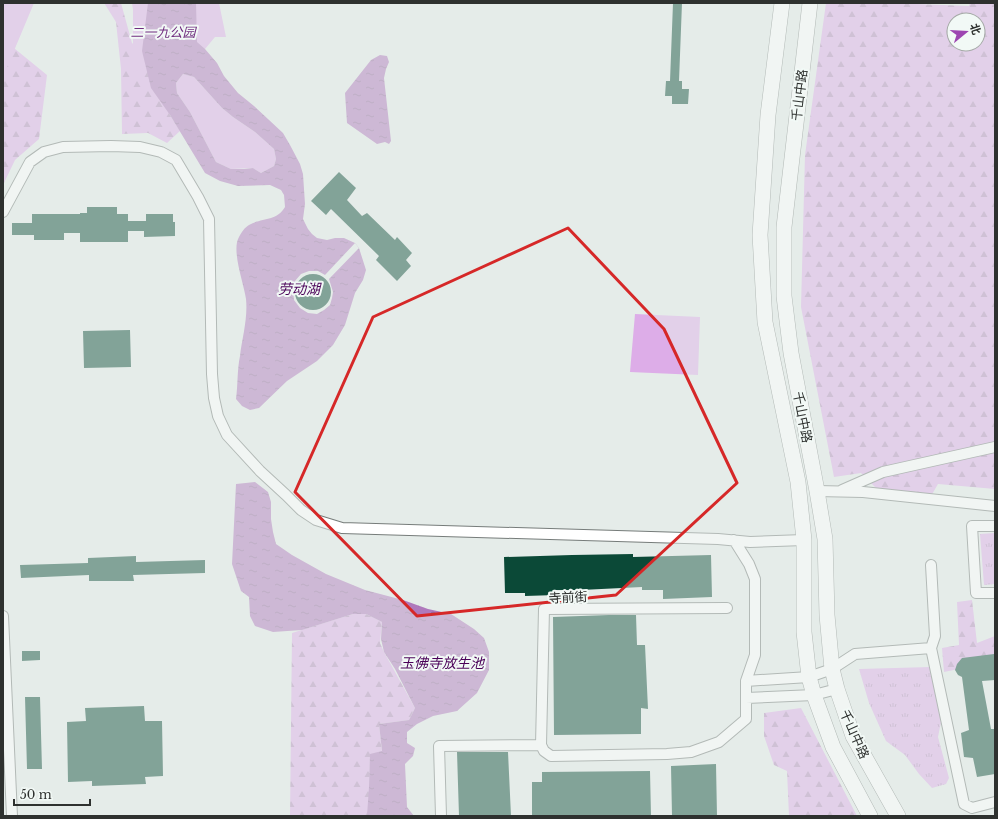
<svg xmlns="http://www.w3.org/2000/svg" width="998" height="819" font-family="'Libre Baskerville','Noto Sans SC',serif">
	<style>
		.grass { fill: url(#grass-tufts) }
		.forest { fill: url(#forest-firs); fill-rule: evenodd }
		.green { fill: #ddade8 }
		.water { fill: url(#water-ripples); fill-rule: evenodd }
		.pier { fill: #e5ece9 }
		.building { fill: #0b4937 }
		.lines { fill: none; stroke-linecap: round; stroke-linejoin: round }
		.street-casing { stroke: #767c7a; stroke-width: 12 }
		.primary-casing { stroke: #767c7a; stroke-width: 16 }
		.street { stroke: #fff; stroke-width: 10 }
		.primary { stroke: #fff; stroke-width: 15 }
		.marked { fill: none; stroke: #d62828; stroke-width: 3; stroke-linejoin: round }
		.labels { text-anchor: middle; stroke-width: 4; stroke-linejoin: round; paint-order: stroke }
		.park-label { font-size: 13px; font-style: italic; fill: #702d7f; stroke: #f2f9f6 }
		.street-label { font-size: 13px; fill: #2e312f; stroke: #f2f9f6 }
		.water-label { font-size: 14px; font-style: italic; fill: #4a0058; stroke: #f2f9f6 }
	</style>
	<defs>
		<pattern id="grass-tufts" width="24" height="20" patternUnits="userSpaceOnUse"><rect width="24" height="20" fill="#ddade8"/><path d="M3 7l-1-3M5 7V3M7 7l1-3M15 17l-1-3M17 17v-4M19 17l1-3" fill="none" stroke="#b48dbc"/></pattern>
		<pattern id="forest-firs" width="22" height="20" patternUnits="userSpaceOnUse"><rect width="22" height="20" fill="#ddade8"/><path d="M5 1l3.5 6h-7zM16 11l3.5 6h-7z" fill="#b48dbc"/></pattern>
		<pattern id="water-ripples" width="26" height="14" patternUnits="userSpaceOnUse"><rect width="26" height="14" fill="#af79bc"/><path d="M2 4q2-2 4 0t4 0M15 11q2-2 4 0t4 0" fill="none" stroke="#8f6499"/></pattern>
	</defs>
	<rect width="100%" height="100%" fill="#e5ece9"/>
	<!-- grass -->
	<path class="grass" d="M995,533v51l-11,1 -4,-51z
		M930,667l11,55 -3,15 11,41 -3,6 -14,4 -13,-14 -14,-19 -19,-14 -17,-38 -10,-34z"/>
	<!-- forest -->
	<path class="forest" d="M104,3h17l11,40 10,8 28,64 10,16 -13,12 -19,-10 -26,1 -1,-65 -5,-47 -10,-16z
		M826,3h90l1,1 52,2 1,-3h25v486l-57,-5 -7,12 -50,-3 -20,-20 -27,4 -33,-170 4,-152zM954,20h24v24h-24z
		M9,44l38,31 -8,64 -24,21 -12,25v-137z
		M972,600l5,43 18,-7v33l-2,-7 -49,10 -2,-24 17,-3 -2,-43z
		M353,614h13l16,8 -2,21 4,9 31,56 -6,12 -30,4 3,28 -12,3 -1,61h-79l2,-183z
		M801,708l56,108h-68l-2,-45 -13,-6 -10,-29v-23z"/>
	<!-- green -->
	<path class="green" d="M3,3h31l-31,74z
		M132,3h87l7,34h-11l-10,12 -72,23v-62z
		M183,74l11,3 28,31 11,9 22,15 19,17 2,10 -2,7 -13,7 -8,-5 -22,1 -15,-7 -26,-50 -13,-19 -1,-10z
		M635,314l65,3 -2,58 -68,-3z"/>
	<!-- water -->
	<path class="water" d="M148,3h48l1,39 8,7 12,14 7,13 14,17 16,13 29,27 7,12 10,19 3,10 2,30 -2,15 5,10 4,5 5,4 10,2 8,-2h9l11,5 4,5 7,22 -3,10 -8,13 -10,32 -12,20 -16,16 -30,20 -28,27 -9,2 -8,-4 -6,-7c2,-14 1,-29 4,-43 2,-18 8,-37 6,-57 -2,-15 -15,-49 -7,-62 2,-4 6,-10 10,-12 14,-8 27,-3 36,-18l-1,-12 -3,-5 -11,-5 -32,1 -18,-5 -15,-8 -35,-58 -19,-27 -9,-37zM183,74l11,3 28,31 11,9 22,15 19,17 2,10 -2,7 -13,7 -8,-5 -9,1h-13l-15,-7 -26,-50 -13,-19 -1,-10z
		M380,55l7,1 2,6 -3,7 -2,9 7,63 -2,3 -4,-2 -8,2 -30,-21 -2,-30 26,-33z
		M255,482l13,10 3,10v17l2,13 3,12 16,11 34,19 39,16 38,10 25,9 23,5 23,15 10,9 5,14v18l-12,23 -20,18 -24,5 -16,8 -10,8v11l8,5 -2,8 -8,8 2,43 7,9h-47l2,-29 1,-33 12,-3 -3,-27 30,-4 6,-12 -20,-39 -11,-17 -3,-13 1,-17 -16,-8h-13l-51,16 -29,2 -18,-6 -5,-10 -1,-19 -8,-6 -9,-27 4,-80z"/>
	<!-- pier -->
	<path class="pier" d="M355,243l4,5 -30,31 4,13 -1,6 -2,7 -6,5 -7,4 -9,-1 -8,-5 -6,-8 -1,-11 2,-8 6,-7 8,-3h9l7,4z"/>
	<!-- building -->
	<path class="building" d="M673,3h9l-3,78h3v8h7l-1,15h-16v-8h-7l1,-15h4z
		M339,172l17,16 -9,12 15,16 5,-3 28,27 2,-3 15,16 -6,7 5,6 -14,15 -21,-21 3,-4 -48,-47 -5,6 -15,-14z
		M87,207h30v7h11v7h18v-7h27v8h2v14l-31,1v-6h-16v11h-48v-9h-16v7h-30v-5h-22v-12h20v-9h48v-1h7z
		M295 292a18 18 0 1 1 36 0a18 18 0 1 1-36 0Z
		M130,330l1,37 -47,1 -1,-37z
		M633,554v3l78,-2 1,42 -49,2v-9h-21v-3l-61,3h-25v5l-31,1v-3h-20l-1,-36 68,-2z
		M136,556v6l69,-2v13l-72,2 1,6h-45v-6l-68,3 -1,-13 68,-2v-5z
		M609,615h27l1,30h8l3,64 -7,-1v26l-87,1 -1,-118z
		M22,651h18v9l-18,1z
		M994,654l1,9v17l-13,1 9,48h4v45l-18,3 -4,-19 -9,-1 -3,-24 8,-3 -7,-53 -4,-2 -3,-5 2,-6 5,-6z
		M25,697h15l2,72h-15z
		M144,706l1,15h17l1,55 -18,1 1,7 -54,2v-5l-24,1 -1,-60 19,-1 -1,-13z
		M457,752h51l3,64h-52z
		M716,764l1,52h-45l-1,-50z
		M650,771l1,45h-119v-34h10v-10z"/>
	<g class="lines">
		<defs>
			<path id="street" d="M3,212l27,-50 14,-10 19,-5 48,-1 29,1 21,5 15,8 22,37 11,22 3,155 2,24 4,18 9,19 33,36 26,24 15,15 15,10 26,8 376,11 32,3 54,-2
				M842,490l41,-18 112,-25
				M817,491l46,1 132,14
				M995,526h-23l4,67h19
				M931,565l4,71 -4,12 33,156 8,4 23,-6
				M3,616l9,200
				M746,681l63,-4 23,-8 23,-15 76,-6
				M746,698l68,-3 23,-6
				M541,745l3,-136 183,-1
				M441,816l-2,-70 102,-1 3,6 7,5 116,-2 24,-2 28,-10 27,-23v-38l9,-26v-76l-6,-15 -15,-24"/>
			<path id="primary" d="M782,3l-14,112 -8,120 5,87 33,160 6,58v92l5,45 5,18 19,52 37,69
				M810,3l-26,224v69l7,57 26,138 8,48 2,76 5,54 5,20 16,47 45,80"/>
		</defs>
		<!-- street casing -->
		<use href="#street" class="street-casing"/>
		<!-- primary casing -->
		<use href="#primary" class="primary-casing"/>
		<!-- street -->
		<use href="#street" class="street"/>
		<!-- primary -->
		<use href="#primary" class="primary"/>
	</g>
	<!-- marked area -->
	<path d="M0 0H998V819H0ZM568,228l96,101 73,154 -121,112 -199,21 -122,-124 78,-175z" fill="#e5ece9" fill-opacity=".55" fill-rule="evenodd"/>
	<path class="marked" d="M568,228l96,101 73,154 -121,112 -199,21 -122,-124 78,-175z"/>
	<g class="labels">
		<!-- park labels -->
		<g class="park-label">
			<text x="163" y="37">二一九公园</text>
		</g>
		<!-- street labels -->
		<g class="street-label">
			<text transform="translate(799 95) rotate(-83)" y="5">千山中路</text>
			<text transform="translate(803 417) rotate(79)" y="5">千山中路</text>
			<text transform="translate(568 597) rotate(-3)" y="5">寺前街</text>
			<text transform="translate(855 734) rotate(66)" y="5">千山中路</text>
		</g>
		<!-- water labels -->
		<g class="water-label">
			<text x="299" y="294">劳动湖</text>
			<text x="442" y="668">玉佛寺放生池</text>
		</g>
	</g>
	<!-- border -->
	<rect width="998" height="819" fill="none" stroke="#2e312f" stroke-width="8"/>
	<!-- north arrow -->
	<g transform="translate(966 32) rotate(72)"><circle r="19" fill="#f2f9f6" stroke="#a4a9a6"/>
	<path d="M0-3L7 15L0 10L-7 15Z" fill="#9d45b1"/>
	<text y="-6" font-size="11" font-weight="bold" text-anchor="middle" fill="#2e312f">北</text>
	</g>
	<!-- scale -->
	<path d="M14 799v6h76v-6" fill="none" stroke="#2e312f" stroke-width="2"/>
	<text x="20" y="799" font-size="12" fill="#2e312f" stroke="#f2f9f6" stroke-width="3" paint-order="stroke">50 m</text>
</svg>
